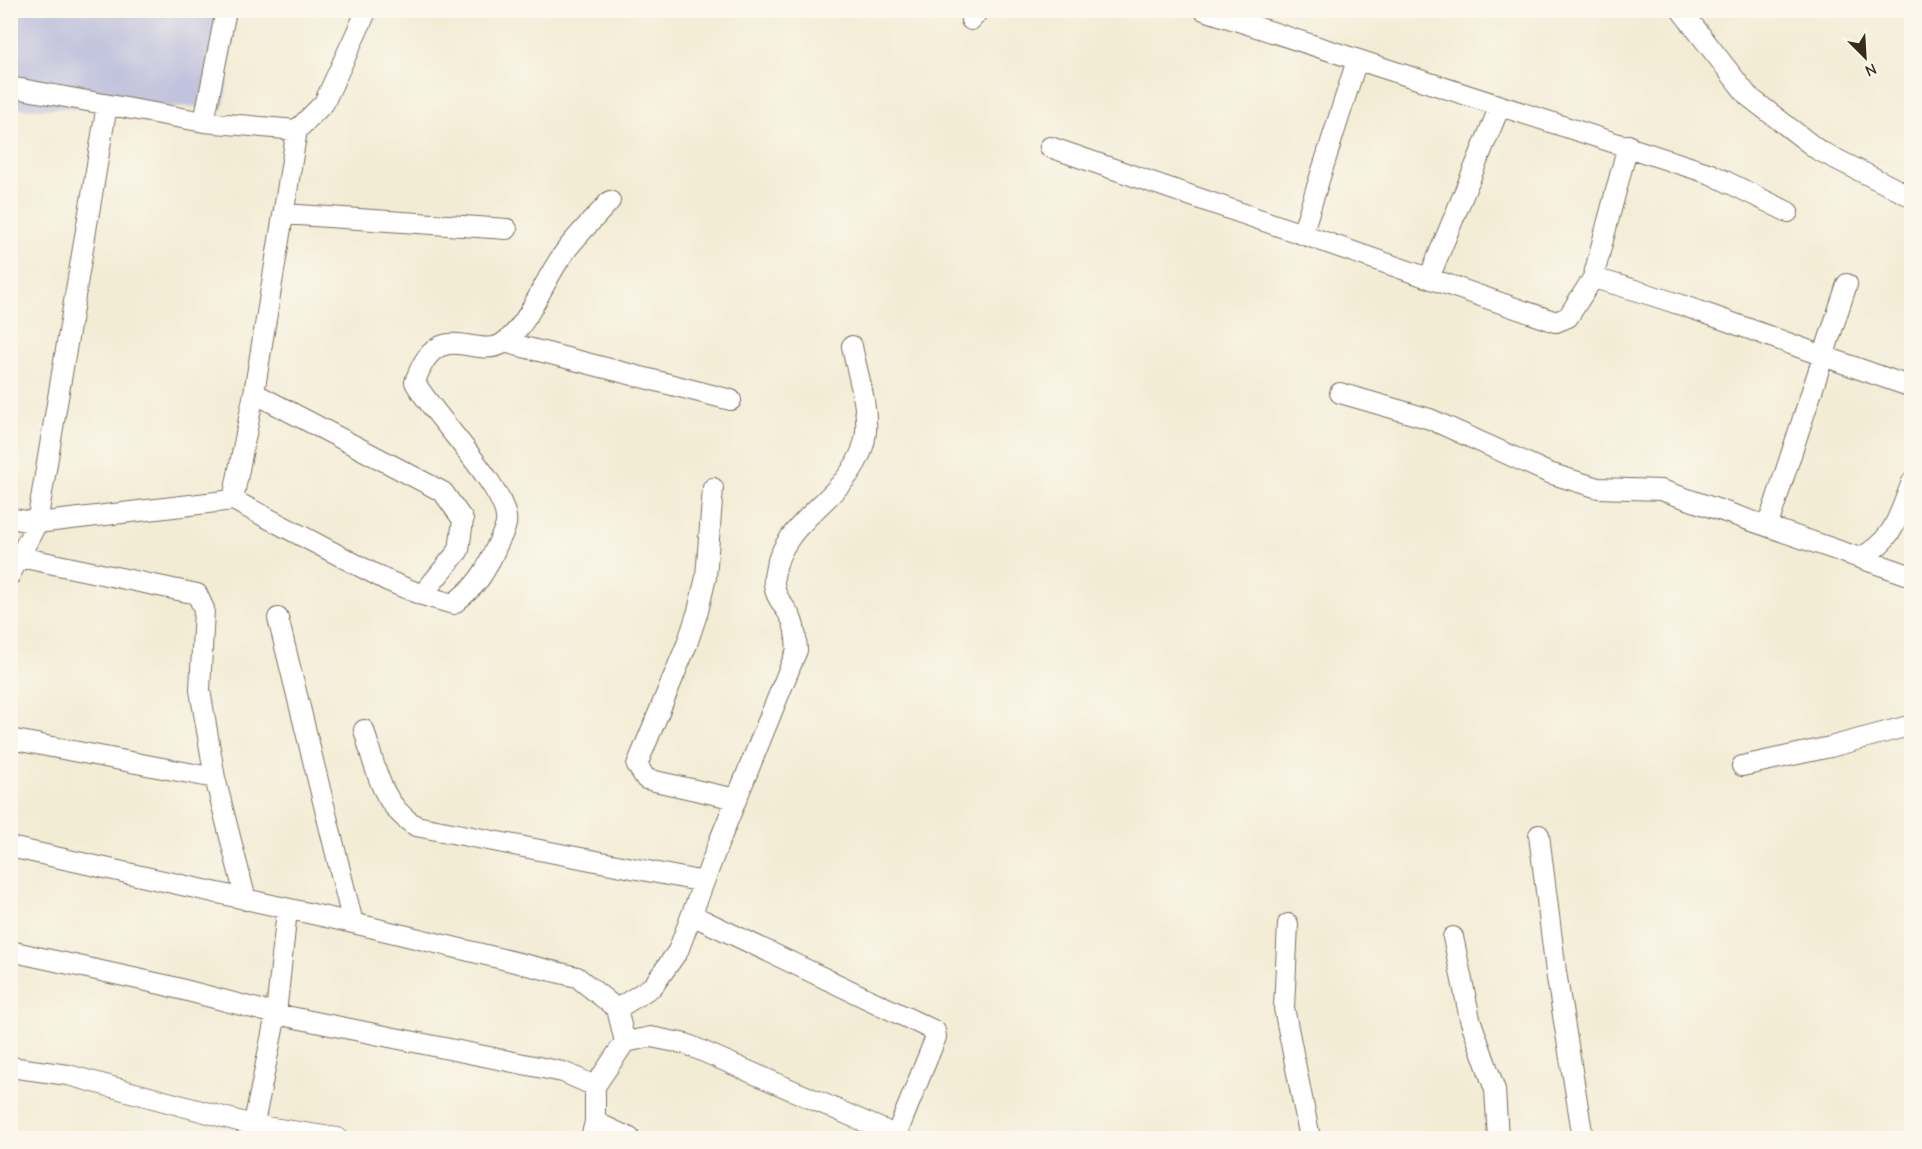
<svg xmlns="http://www.w3.org/2000/svg" width="1922" height="1149" font-family="'Comic Neue',sans-serif">
	<style>
		.industrial { fill: #c1c2dd }
		.lines { fill: none; stroke-linecap: round; stroke-linejoin: round }
		.minor-casing { stroke: #7b6e5e; stroke-width: 22 }
		.minor { stroke: #fff; stroke-width: 20 }
	</style>
	<rect width="100%" height="100%" fill="#fbf7ec"/>
	<filter id="ink" filterUnits="userSpaceOnUse"><feTurbulence type="fractalNoise" baseFrequency=".0167" numOctaves="2"/><feDisplacementMap in="SourceGraphic" scale="12" xChannelSelector="R" yChannelSelector="G"/><feConvolveMatrix kernelMatrix="1 2 1 2 8 2 1 2 1" color-interpolation-filters="sRGB"/></filter>
	<filter id="wash" filterUnits="userSpaceOnUse"><feTurbulence type="fractalNoise" baseFrequency=".008" numOctaves="4" result="noise"/><feDisplacementMap in="SourceGraphic" scale="24" xChannelSelector="R" yChannelSelector="G"/><feGaussianBlur stdDeviation="1.35" result="paint"/><feColorMatrix in="noise" values="0 0 0 0 0 0 0 0 0 0 0 0 0 0 0 0 0 1.4 0 .05"/><feComposite in="paint" operator="in"/></filter>
	<g filter="url(#wash)">
		<rect width="100%" height="100%" fill="#f3ecd5"/>
		<!-- industrial -->
		<path class="industrial" d="M11,11h226l-13,95 -212,3 -1,4z
			M11,525l11,6 -11,24z"/>
	</g>
	<g filter="url(#ink)">
		<g class="lines">
			<defs>
				<path id="minor" d="M1204,10l507,164 77,38
					M1681,10l67,86 70,54 94,47
					M971,20l8,-10
					M10,87l194,35 93,8
					M204,122l22,-112
					M1050,147l506,175 12,-5 25,-39 35,-133
					M284,214l223,15
					M1302,234l55,-174
					M1429,278l71,-172
					M1593,278c108,29 212,74 319,109
					M504,342l227,58
					M254,393l189,99 20,28 -4,30 -37,45
					M1340,393l90,26 119,54 49,15 63,2 199,68c35,-19 38,-41 52,-76
					M713,488l-7,89 -8,34 -11,33 -50,121 9,14 90,20
					M233,500l21,-107 43,-263 27,-27 43,-93
					M10,518l27,5 196,-23 153,80 36,15 31,9c23,-18 30,-27 42,-54 3,-8 9,-17 11,-26 6,-31 -76,-112 -91,-142 23,-69 61,-19 90,-40 25,-19 39,-63 59,-89 13,-18 31,-35 46,-52
					M1768,525l79,-241
					M20,557l177,37 7,15 -4,81 15,88 31,122
					M1860,558l52,18
					M10,575l27,-52 70,-418
					M278,618l75,305
					M364,730c11,37 17,75 52,96l288,56
					M10,739l205,39
					M1742,766l88,-19 82,-22
					M1539,835l17,137 27,166
					M10,847l343,76 224,54 40,32 8,33 -30,44v36l-4,16
					M692,915l243,116 1,6 -41,101
					M1288,924l-4,84 26,130
					M1453,937l17,82 25,71 3,48
					M10,951l155,34 111,29 287,58 32,14
					M617,1009l36,-23 25,-35 41,-109 78,-192c-1,-11 -1,-22 -6,-32 -8,-15 -19,-23 -17,-41 7,-62 86,-82 92,-145 2,-28 -9,-59 -14,-86
					M625,1042l26,-5 35,7 216,94
					M10,1067l58,8 185,50 84,13
					M595,1122l35,16
					M251,1138l25,-124 11,-104"/>
			</defs>
			<!-- minor casing -->
			<use href="#minor" class="minor-casing"/>
			<!-- minor -->
			<use href="#minor" class="minor"/>
		</g>
	</g>
	<!-- margin -->
	<rect width="1922" height="1149" fill="none" stroke="#fbf7ec" stroke-width="36"/>
	<!-- north arrow -->
	<g transform="translate(1865 57) rotate(156)" stroke="#fbf7ec" stroke-width="4.5" paint-order="stroke">
	<path d="M0-4.5L10 22L0 15L-10 22Z" fill="#3b2a1e"/>
	<text y="-9" font-size="16" font-weight="bold" text-anchor="middle" fill="#3b2a1e">N</text>
	</g>
</svg>
